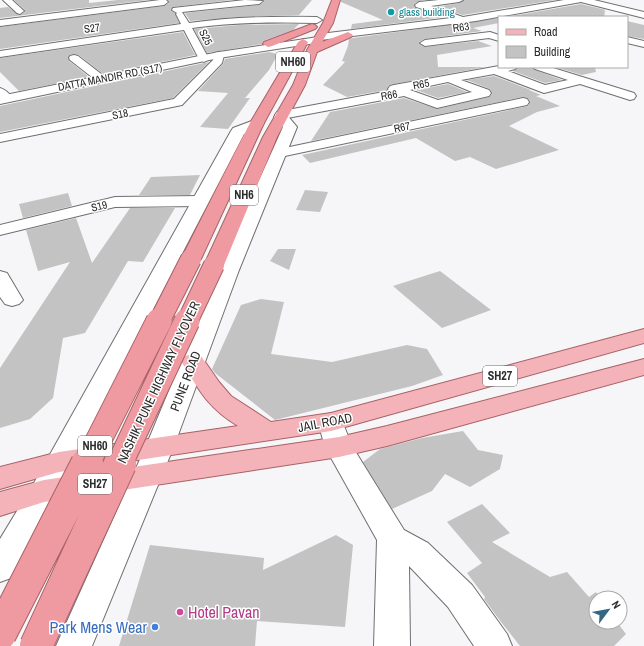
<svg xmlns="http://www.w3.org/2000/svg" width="644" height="646" font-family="'Archivo Narrow',sans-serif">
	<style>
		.building { fill: #c3c3c4 }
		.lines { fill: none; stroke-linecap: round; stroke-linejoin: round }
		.minor-casing { stroke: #6e6f70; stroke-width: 2 }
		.tertiary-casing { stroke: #6e6f70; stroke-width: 2 }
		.secondary-casing { stroke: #6e6f70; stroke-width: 2 }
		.primary-casing { stroke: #a76267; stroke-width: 2 }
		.trunk-casing { stroke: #a76267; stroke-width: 2 }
		.minor { fill: #fff; fill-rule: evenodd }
		.tertiary { fill: #fff; fill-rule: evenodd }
		.secondary { fill: #fff; fill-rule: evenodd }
		.primary { fill: #f3b3b8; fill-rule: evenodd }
		.trunk { fill: #ef9aa0; fill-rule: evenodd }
		.trunk-bridge-far2-casing { stroke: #a76267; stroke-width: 22; stroke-linecap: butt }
		.trunk-bridge-far1-casing { stroke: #a76267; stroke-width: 27; stroke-linecap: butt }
		.trunk-bridge-casing { stroke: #a76267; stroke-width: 34; stroke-linecap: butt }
		.trunk-bridge-far2 { stroke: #ef9aa0; stroke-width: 20 }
		.trunk-bridge-far1 { stroke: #ef9aa0; stroke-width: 25 }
		.trunk-bridge { stroke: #ef9aa0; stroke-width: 32 }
		.culture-dot { fill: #0f9aa8; stroke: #fff; stroke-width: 1.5 }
		.hotel-dot { fill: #d1479c; stroke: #fff; stroke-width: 1.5 }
		.shop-dot { fill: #3f7fe0; stroke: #fff; stroke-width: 1.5 }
		.labels { text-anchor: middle; stroke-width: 3; stroke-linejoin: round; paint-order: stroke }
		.far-culture-label { font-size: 11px; fill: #0d838f; stroke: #fff; text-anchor: start }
		.far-street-label { font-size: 11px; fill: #2a2b2b; stroke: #fff }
		.shield { fill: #fff; stroke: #6a6b6b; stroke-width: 1 }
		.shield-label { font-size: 12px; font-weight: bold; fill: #2a2b2b }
		.street-label { font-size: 13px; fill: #2a2b2b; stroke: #fff }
		.near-hotel-label { font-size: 16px; fill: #b23c85; stroke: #fff; text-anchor: start }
		.near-shop-label { font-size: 16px; fill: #366cbe; stroke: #fff; text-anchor: end }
	</style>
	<rect width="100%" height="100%" fill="#f6f6f8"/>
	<!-- building -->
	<path class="building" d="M14,0h75v3l29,-3h30l-148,18v-10l8,-1 12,8 5,-3v-2z
		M168,0h63l-58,7 -2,3 4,3 4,10 -179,26v-22l164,-21 5,-3z
		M264,0h48l-13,15 -62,2 -47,4 -5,-8 74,-8 5,-3z
		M341,0h83l-5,1 -5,3 1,4 29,9 -93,12 1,-5 31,-4 -42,-18z
		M464,0h91l-92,15 -26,-8 22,-4z
		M581,4l25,6 -3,1h2l-1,6h-97z
		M499,18v5l-26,5 9,3 -57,8 -6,3 6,5 53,-6 14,5 -55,9 1,12h47l-91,17 -5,1 -2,5 -40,7 -24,-12 22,-23 -3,-1 6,-15 1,-7 4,-1z
		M627,21l17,4v14l-17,-3z
		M299,24l-6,6 -30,11 -1,3 -55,9 -13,-24 45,-4z
		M183,32l12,23 -92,19 -24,-19 -5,-1 -5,1v6l20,16 -70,14 -19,-19v-14z
		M269,52l9,2 -9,16 -24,28h5l-22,31 -28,-2 28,-34 -30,-2 25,-27 2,-5z
		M209,62l-36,36 -173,34v-26z
		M518,67h14l3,3 27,10 -17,3 -32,-12z
		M555,67h40l1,5 -14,3z
		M494,76l37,14h-2l12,5 -5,1 24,10 -23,6 -28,14 50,24 -63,19 -26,-12 -15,4 -39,-23 -106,25 -8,-8 226,-49 2,-5 -3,-3 -4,-1 -212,44 19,-29 74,-14 33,11 52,-12 3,-3 -2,-5 -23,-9z
		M448,84l19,8 -29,6 -22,-8z
		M200,175l-10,20h-51l12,-18z
		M305,190l23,2 -8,20 -24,-2z
		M68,193l4,13 -49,12 -4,-14z
		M130,208h45l-32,54 -15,-1 -43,72 -22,5 -10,60 -23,21 -30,9v-60l70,-106 -32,9 -12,-41 50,-12 16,45z
		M278,249h18l-7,21 -19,-9z
		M440,271l51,39 -49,18 -49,-42z
		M261,299l23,3 -13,52 61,8 75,-17 20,4 16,26 -31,11 -137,34 -60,-47 -3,-4 29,-64z
		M463,431l15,19 25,5 -3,14 -30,18 -25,-13 -13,17 -40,18 -29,-47 17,-13 42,-11z
		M482,504l28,29 -18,9 58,35 17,-5 22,25 7,-5 4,6h-4v24h21l9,12 -12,12h-94l-19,-24 -17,-23 1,-2 -18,-24 15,-10 -35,-41z
		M336,535l17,10 -8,82 -88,-6 -2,25h-136l31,-101 114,13 -1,12z"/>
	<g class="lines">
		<defs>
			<path id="minor" d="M3,0h9l12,11 -4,3 -3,-1z
				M160,0h6l2,2 -4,3 -164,21v-6z
				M245,0l18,1 -4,3 -77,8 7,11c43,-6 85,-7 128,-6l5,3 -5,3c-42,-1 -83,-1 -125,5l17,31 -5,3 -5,-3 -15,-29 -184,27v-6l181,-27 -5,-10 1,-1 -5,-3 1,-2z
				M439,0h24l-4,2 -28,4 32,11 101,-17h30l50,12v6l-63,-16 -105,19 -156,19 -5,-3 5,-3 131,-16 -35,-11 -1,-2 4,-3z
				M490,32l9,3v6l-10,-3 -64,8 -5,-3 5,-3z
				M627,37l17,4v6l-17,-4z
				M219,52l5,3 -2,8 -40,42 -182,37v-8l174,-35 39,-39 2,-7z
				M74,55l4,1 27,21 2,2 -2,2h-8l-27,-21 -1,-2 1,-2z
				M499,66l18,1 -2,2 -7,2 37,14 23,-5 -33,-11 -2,-2h17l84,26 2,3 -2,3 -4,1 -50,-16 -36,9 -50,-19 -33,6 28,10 2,3 -2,3 -52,12 -33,-12 -122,23 -5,-1 -2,-3 2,-3 5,-1 107,-20 -1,-2 2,-3 4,-1zM448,82l24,10 -34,8 -28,-10z
				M0,88c6,2 9,5 12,10l-2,3 -4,1 -6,-3z
				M523,98l4,1 2,3 -2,3 -247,52 -5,-1 -2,-3 2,-3 5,-1z
				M200,196l6,1 2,4 -2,4 -6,1 -85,1 -115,28v-10l115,-28z
				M0,271l7,2 16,27 -4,4 -7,2 -7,-2 -5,-7z
				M331,413l9,3 12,30 52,84 24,13 44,42 35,49 5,12h-38l-26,-39 -39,-41 1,80h-36l3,-106 -52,-93 -7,-25 4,-6z"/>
			<path id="tertiary" d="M318,37l4,1 1,2 -1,2 -103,16 -219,46v-8l219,-44z"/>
			<path id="secondary" d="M281,113l5,1 11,13 -58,143 -65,176 -82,200h-36l90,-200 73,-176 64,-143 -9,-10 2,-3z
				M257,119l5,1 2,3 -2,3 -18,8 -185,357 -48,87 -11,4v-43l34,-56 197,-352 2,-3z"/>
			<path id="primary" d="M644,329v14l-313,88 -272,41 -59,17v-22l59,-15 179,-26c-30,-18 -39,-36 -57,-65l4,-5 8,-2 8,2 18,26 12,14 40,26 60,-9z
				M644,359v16l-257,71 -48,11 -295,45 -44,14v-24l44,-12 295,-43 48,-11z"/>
			<path id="trunk" d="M332,0h8l-7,23 -11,19 26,-10 5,3 -2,2 -34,15 -12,33 -28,52 -53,128 -3,4 -7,2 -7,-2 -3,-4 59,-128 30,-52 14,-35 16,-27z
				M312,24l3,1 2,2 -2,2 -43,17 -4,1 -5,-3 1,-2z
				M303,39l5,3 -44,81 -63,136 -3,4 -7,2 -7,-2 -3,-4 69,-136 48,-81z"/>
		</defs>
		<!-- minor casing -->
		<use href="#minor" class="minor-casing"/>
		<!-- tertiary casing -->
		<use href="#tertiary" class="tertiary-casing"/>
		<!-- secondary casing -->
		<use href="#secondary" class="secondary-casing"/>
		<!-- primary casing -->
		<use href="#primary" class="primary-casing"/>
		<!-- trunk casing -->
		<use href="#trunk" class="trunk-casing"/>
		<!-- minor -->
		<use href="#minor" class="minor"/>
		<!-- tertiary -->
		<use href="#tertiary" class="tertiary"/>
		<!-- secondary -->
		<use href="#secondary" class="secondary"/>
		<!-- primary -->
		<use href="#primary" class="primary"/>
		<!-- trunk -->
		<use href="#trunk" class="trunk"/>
		<defs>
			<path id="trunk-bridge-far2" d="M159,322l32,-63
				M187,322l27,-57"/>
			<path id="trunk-bridge-far1" d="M86,465l73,-144
				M119,465l68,-144"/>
			<path id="trunk-bridge" d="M0,634l87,-170
				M36,646l84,-182"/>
		</defs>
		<!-- trunk-bridge-far2 casing -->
		<use href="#trunk-bridge-far2" class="trunk-bridge-far2-casing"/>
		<!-- trunk-bridge-far1 casing -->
		<use href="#trunk-bridge-far1" class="trunk-bridge-far1-casing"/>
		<!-- trunk-bridge casing -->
		<use href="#trunk-bridge" class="trunk-bridge-casing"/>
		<!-- trunk-bridge-far2 -->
		<use href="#trunk-bridge-far2" class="trunk-bridge-far2"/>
		<!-- trunk-bridge-far1 -->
		<use href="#trunk-bridge-far1" class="trunk-bridge-far1"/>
		<!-- trunk-bridge -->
		<use href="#trunk-bridge" class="trunk-bridge"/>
	</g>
	<!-- markers -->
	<circle class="culture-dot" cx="391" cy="12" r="4"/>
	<circle class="hotel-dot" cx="180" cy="612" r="4"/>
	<circle class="shop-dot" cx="155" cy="627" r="4"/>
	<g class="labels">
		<!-- far-culture labels -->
		<g class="far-culture-label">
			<text x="399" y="16">glass building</text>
		</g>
		<!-- far-street labels -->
		<g class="far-street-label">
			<text transform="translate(461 27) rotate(-8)" y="4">R63</text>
			<text transform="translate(92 28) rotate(-8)" y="4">S27</text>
			<text transform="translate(206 37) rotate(63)" y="4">S25</text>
			<text transform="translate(110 77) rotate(-11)" y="4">DATTA MANDIR RD (S17)</text>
			<text transform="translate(421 84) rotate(-11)" y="4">R65</text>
			<text transform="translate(389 95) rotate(-10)" y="4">R66</text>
			<text transform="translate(120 114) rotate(-11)" y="4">S18</text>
			<text transform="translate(402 127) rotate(-12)" y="4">R67</text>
			<text transform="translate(99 206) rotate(-14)" y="4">S19</text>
		</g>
		<!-- shield labels -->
		<g class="shield">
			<rect x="276" y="52" width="34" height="20" rx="3"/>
			<rect x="230" y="185" width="28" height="20" rx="3"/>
			<rect x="483" y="366" width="34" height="20" rx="3"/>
			<rect x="78" y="436" width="34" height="20" rx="3"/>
			<rect x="78" y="474" width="34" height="20" rx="3"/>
		</g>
		<g class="shield-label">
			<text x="293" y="66">NH60</text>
			<text x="244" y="199">NH6</text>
			<text x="500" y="380">SH27</text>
			<text x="95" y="450">NH60</text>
			<text x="95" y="488">SH27</text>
		</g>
		<!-- street labels -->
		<g class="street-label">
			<text transform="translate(185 381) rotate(-69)" y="5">PUNE ROAD</text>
			<text transform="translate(158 382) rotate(-65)" y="5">NASHIK PUNE HIGHWAY FLYOVER</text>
			<text transform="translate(325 422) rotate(-11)" y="5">JAIL ROAD</text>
		</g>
		<!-- near-hotel labels -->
		<g class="near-hotel-label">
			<text x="188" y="618">Hotel Pavan</text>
		</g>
		<!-- near-shop labels -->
		<g class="near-shop-label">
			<text x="147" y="633">Park Mens Wear</text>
		</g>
	</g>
	<!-- legend -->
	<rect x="498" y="16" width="130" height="52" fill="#ffffff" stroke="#aaaaaa"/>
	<rect x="506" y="29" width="20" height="6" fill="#f3b3b8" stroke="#aaaaaa"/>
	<text x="534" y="36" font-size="12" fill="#2a2b2b">Road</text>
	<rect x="506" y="46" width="20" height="12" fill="#c3c3c4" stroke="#aaaaaa"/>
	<text x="534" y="56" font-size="12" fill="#2a2b2b">Building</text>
	<!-- north arrow -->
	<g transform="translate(608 610) rotate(58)"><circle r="19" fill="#ffffff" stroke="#aaaaaa"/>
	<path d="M0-3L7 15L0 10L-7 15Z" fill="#336783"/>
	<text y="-6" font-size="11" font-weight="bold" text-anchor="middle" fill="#2a2b2b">N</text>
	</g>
</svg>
